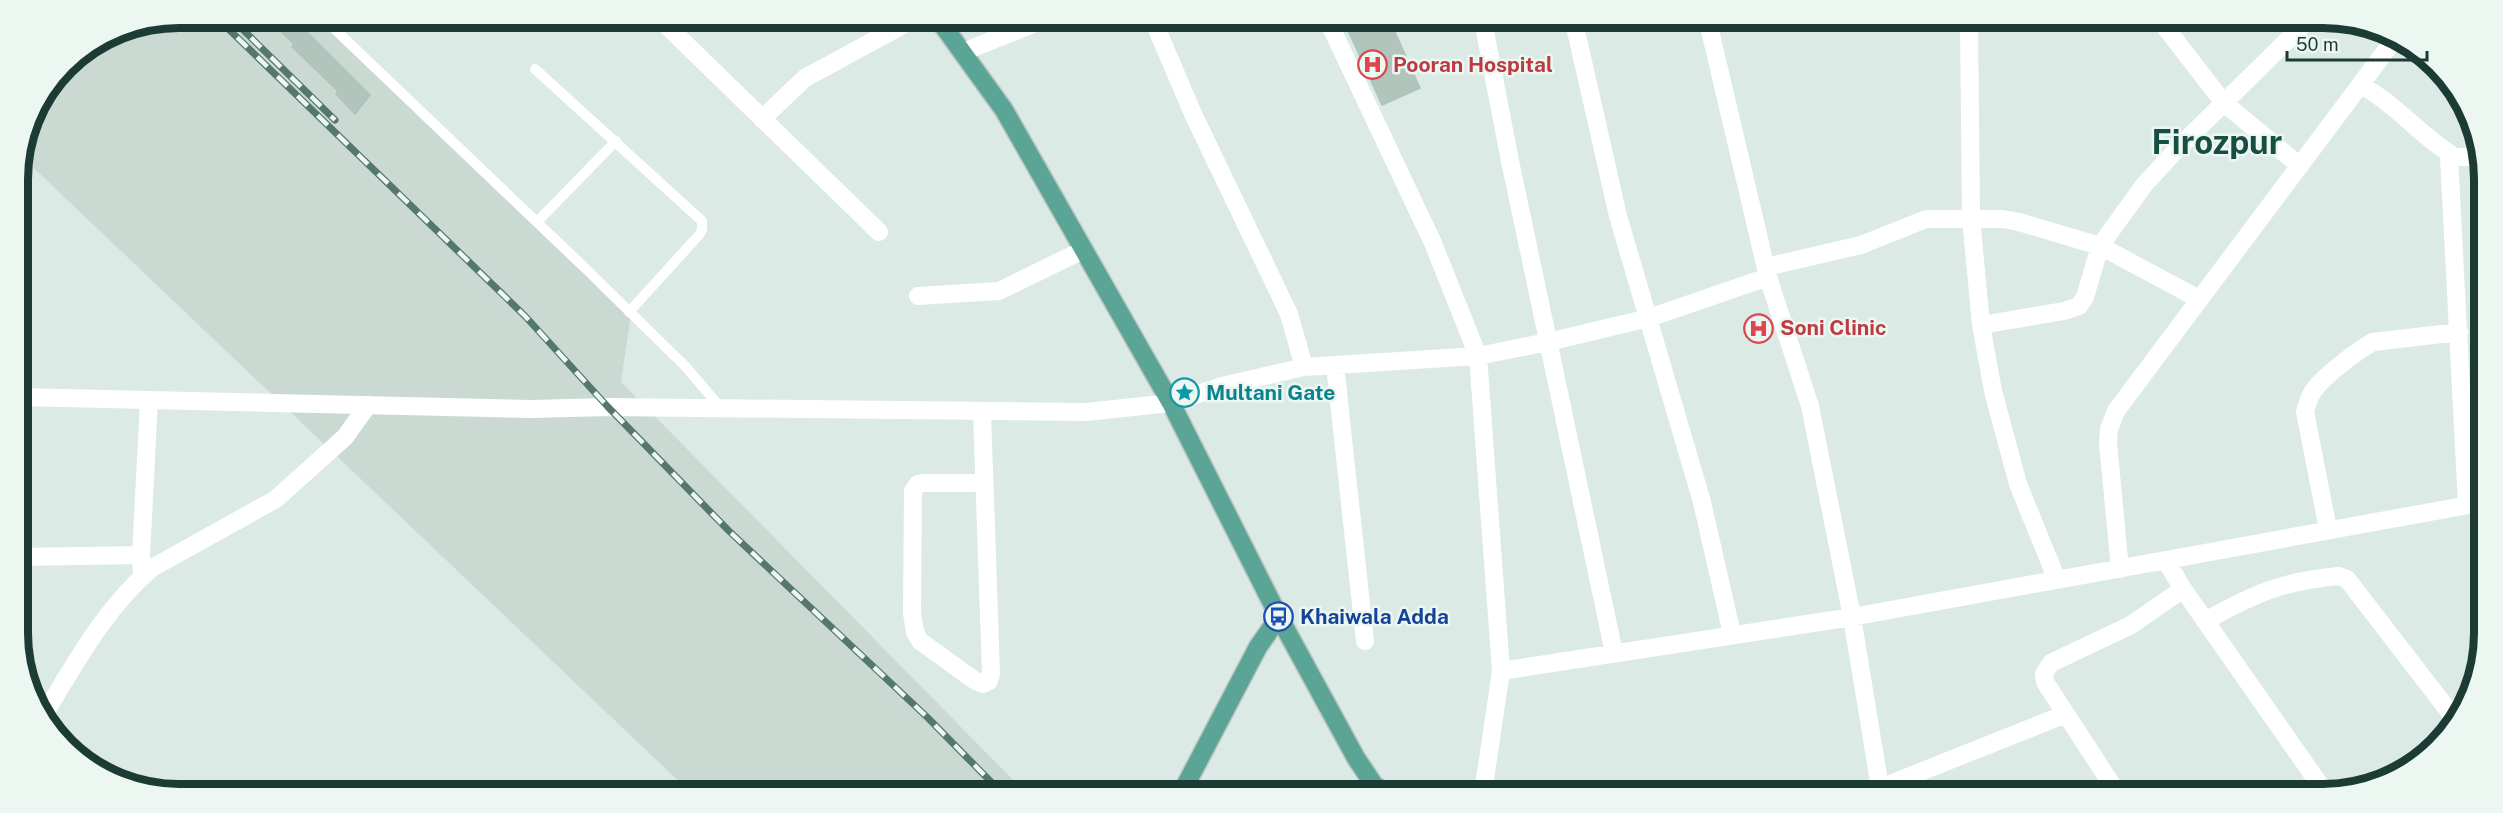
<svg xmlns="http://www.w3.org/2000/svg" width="2503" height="813" font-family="'Public Sans',sans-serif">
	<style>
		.built { fill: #cadad3 }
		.building { fill: #b1c5bd; stroke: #adc4bc; stroke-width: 1.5 }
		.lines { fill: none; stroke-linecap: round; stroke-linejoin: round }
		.primary-casing { stroke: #bbc4c2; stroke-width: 21 }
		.service { stroke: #fff; stroke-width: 10 }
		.minor { stroke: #fff; stroke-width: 18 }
		.tertiary { stroke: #fff; stroke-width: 18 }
		.primary { stroke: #5aa595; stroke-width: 18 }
		.rail-casing { stroke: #56776f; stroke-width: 7 }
		.rail { stroke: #ecf7f2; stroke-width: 4.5; stroke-dasharray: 14; stroke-linecap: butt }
		.labels { text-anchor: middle; stroke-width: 5; stroke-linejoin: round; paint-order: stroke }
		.health-label { font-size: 21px; font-weight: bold; fill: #be3a42; stroke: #ecf7f2; text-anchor: start }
		.culture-label { font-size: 21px; font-weight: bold; fill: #0d838f; stroke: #ecf7f2; text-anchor: start }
		.transit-label { font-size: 21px; font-weight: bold; fill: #164399; stroke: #ecf7f2; text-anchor: start }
		.town-label { font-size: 33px; font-weight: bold; fill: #164e43; stroke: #ecf7f2 }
		.rim { fill: none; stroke: #1c3b34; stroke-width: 8 }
	</style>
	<rect width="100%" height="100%" fill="#dbeae4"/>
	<!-- built -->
	<path class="built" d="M180,18h144l307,296 -10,68 404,410 -336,-1 -668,-635 9,-38 36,-53 52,-35z"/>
	<!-- building -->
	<path class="building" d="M267,18h39l-5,8 69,69 -15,19 -19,-20 2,-3 -46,-44 2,-3z
		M1358,21h32l30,67 -38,17 -36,-79z
		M1766,319l4,13 -19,6 -4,-14z"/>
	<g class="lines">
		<defs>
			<path id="primary" d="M939,20l65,90 167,293 108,214 77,141 18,27 10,7
				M1182,792l76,-145 21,-30"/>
		</defs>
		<!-- primary casing -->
		<use href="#primary" class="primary-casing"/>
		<!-- service -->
		<path class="service" d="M323,18l263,251 99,97 36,42
			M535,69l167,152v9l-3,5 -70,77
			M537,222l79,-81"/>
		<!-- minor -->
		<path class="minor" d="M660,19l219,213
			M1153,20l41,96 95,198 15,53
			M1328,21l105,222 45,113 23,315 -18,122
			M1483,21l27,140 104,492
			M1574,22l44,194 84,286 30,132
			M1708,22l60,255 42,129 42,211 29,177
			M1969,23l2,195 10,107 12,66 25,93 39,96
			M2162,23l62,80 76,63
			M963,52l80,-32
			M2361,85c36,20 59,51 94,72
			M762,119l43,-41 107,-58
			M1766,267l95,-22 65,-26h77l16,3 81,24 99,53
			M918,296l81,-5 84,-41
			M1981,325l83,-14 15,-5 6,-9 15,-51 44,-61 34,-37 127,-125
			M1335,365l30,276
			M1171,403l51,-17 82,-19 174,-11 70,-14 101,-24 119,-41
			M982,412l9,262 -2,7 -6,3 -9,-4 -54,-39 -5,-9 -3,-19 1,-122 5,-7 4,-1h62
			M2467,505l-18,-348h33
			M2328,529l-23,-117c2,-8 4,-15 9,-22 10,-14 44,-40 59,-48l86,-10
			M20,557l121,-2
			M21,557l2,-160
			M2166,561l17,28 144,206
			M2120,569l-12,-126 1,-14 7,-18 277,-370
			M142,576l-1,-21 8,-155
			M2205,621c49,-27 77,-40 134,-45l8,3 111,144
			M1501,671l351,-54 628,-114
			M45,713c31,-51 61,-106 107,-145l124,-69 69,-62 23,-32
			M1880,788l186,-74
			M2118,794l-73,-112 -1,-8 7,-11 80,-38 52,-36"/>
		<!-- tertiary -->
		<path class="tertiary" d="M20,397l512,12 76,-2 478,5 85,-9"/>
		<!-- primary -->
		<use href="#primary" class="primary"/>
		<defs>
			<path id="rail" d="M217,18l308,298 83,91 121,124 198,186 73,74
				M231,18l104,102"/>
		</defs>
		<!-- rail casing -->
		<use href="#rail" class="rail-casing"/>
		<!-- rail -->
		<use href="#rail" class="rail"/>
	</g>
	<!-- icons -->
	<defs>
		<symbol id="hospital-ring" viewBox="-11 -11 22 22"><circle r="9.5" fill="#ecf7f2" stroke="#e0444e" stroke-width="1.5"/><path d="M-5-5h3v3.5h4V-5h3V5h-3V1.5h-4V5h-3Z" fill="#e0444e"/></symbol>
		<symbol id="sight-ring" viewBox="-11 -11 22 22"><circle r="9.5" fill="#ecf7f2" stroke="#0f9aa8" stroke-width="1.5"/><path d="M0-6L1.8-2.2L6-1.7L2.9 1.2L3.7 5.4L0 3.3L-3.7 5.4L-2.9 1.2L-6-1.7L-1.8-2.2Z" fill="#0f9aa8"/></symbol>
		<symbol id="bus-ring" viewBox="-11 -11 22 22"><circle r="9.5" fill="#ecf7f2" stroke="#1a4fb4" stroke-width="1.5"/><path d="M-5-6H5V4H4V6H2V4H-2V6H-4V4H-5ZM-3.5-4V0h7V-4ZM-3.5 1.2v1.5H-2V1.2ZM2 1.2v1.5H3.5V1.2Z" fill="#1a4fb4"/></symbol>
	</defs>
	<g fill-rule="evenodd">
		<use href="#hospital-ring" x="1356" y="48" width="33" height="33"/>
		<use href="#hospital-ring" x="1742" y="312" width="33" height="33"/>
		<use href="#sight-ring" x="1168" y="376" width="33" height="33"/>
		<use href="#bus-ring" x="1262" y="600" width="33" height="33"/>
	</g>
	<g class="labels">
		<!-- health labels -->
		<g class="health-label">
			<text x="1393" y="72">Pooran Hospital</text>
			<text x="1780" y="335">Soni Clinic</text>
		</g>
		<!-- culture labels -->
		<g class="culture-label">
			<text x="1206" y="400">Multani Gate</text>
		</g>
		<!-- transit labels -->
		<g class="transit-label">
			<text x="1300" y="624">Khaiwala Adda</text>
		</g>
		<!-- town labels -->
		<g class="town-label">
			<text x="2217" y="154">Firozpur</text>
		</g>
	</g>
	<!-- crop -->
	<path d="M0 0H2503V813H0ZM179 28H2323A151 151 0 0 1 2474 179V633A151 151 0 0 1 2323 784H179A151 151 0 0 1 28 633V179A151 151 0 0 1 179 28Z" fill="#ecf7f2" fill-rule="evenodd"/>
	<path class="rim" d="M179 28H2323A151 151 0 0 1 2474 179V633A151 151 0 0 1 2323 784H179A151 151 0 0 1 28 633V179A151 151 0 0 1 179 28Z"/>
	<!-- scale -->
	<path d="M2287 51v9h140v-9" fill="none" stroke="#1c3b34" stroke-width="3"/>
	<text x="2296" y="51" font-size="18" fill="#1c3b34" stroke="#ecf7f2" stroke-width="4.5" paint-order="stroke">50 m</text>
</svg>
